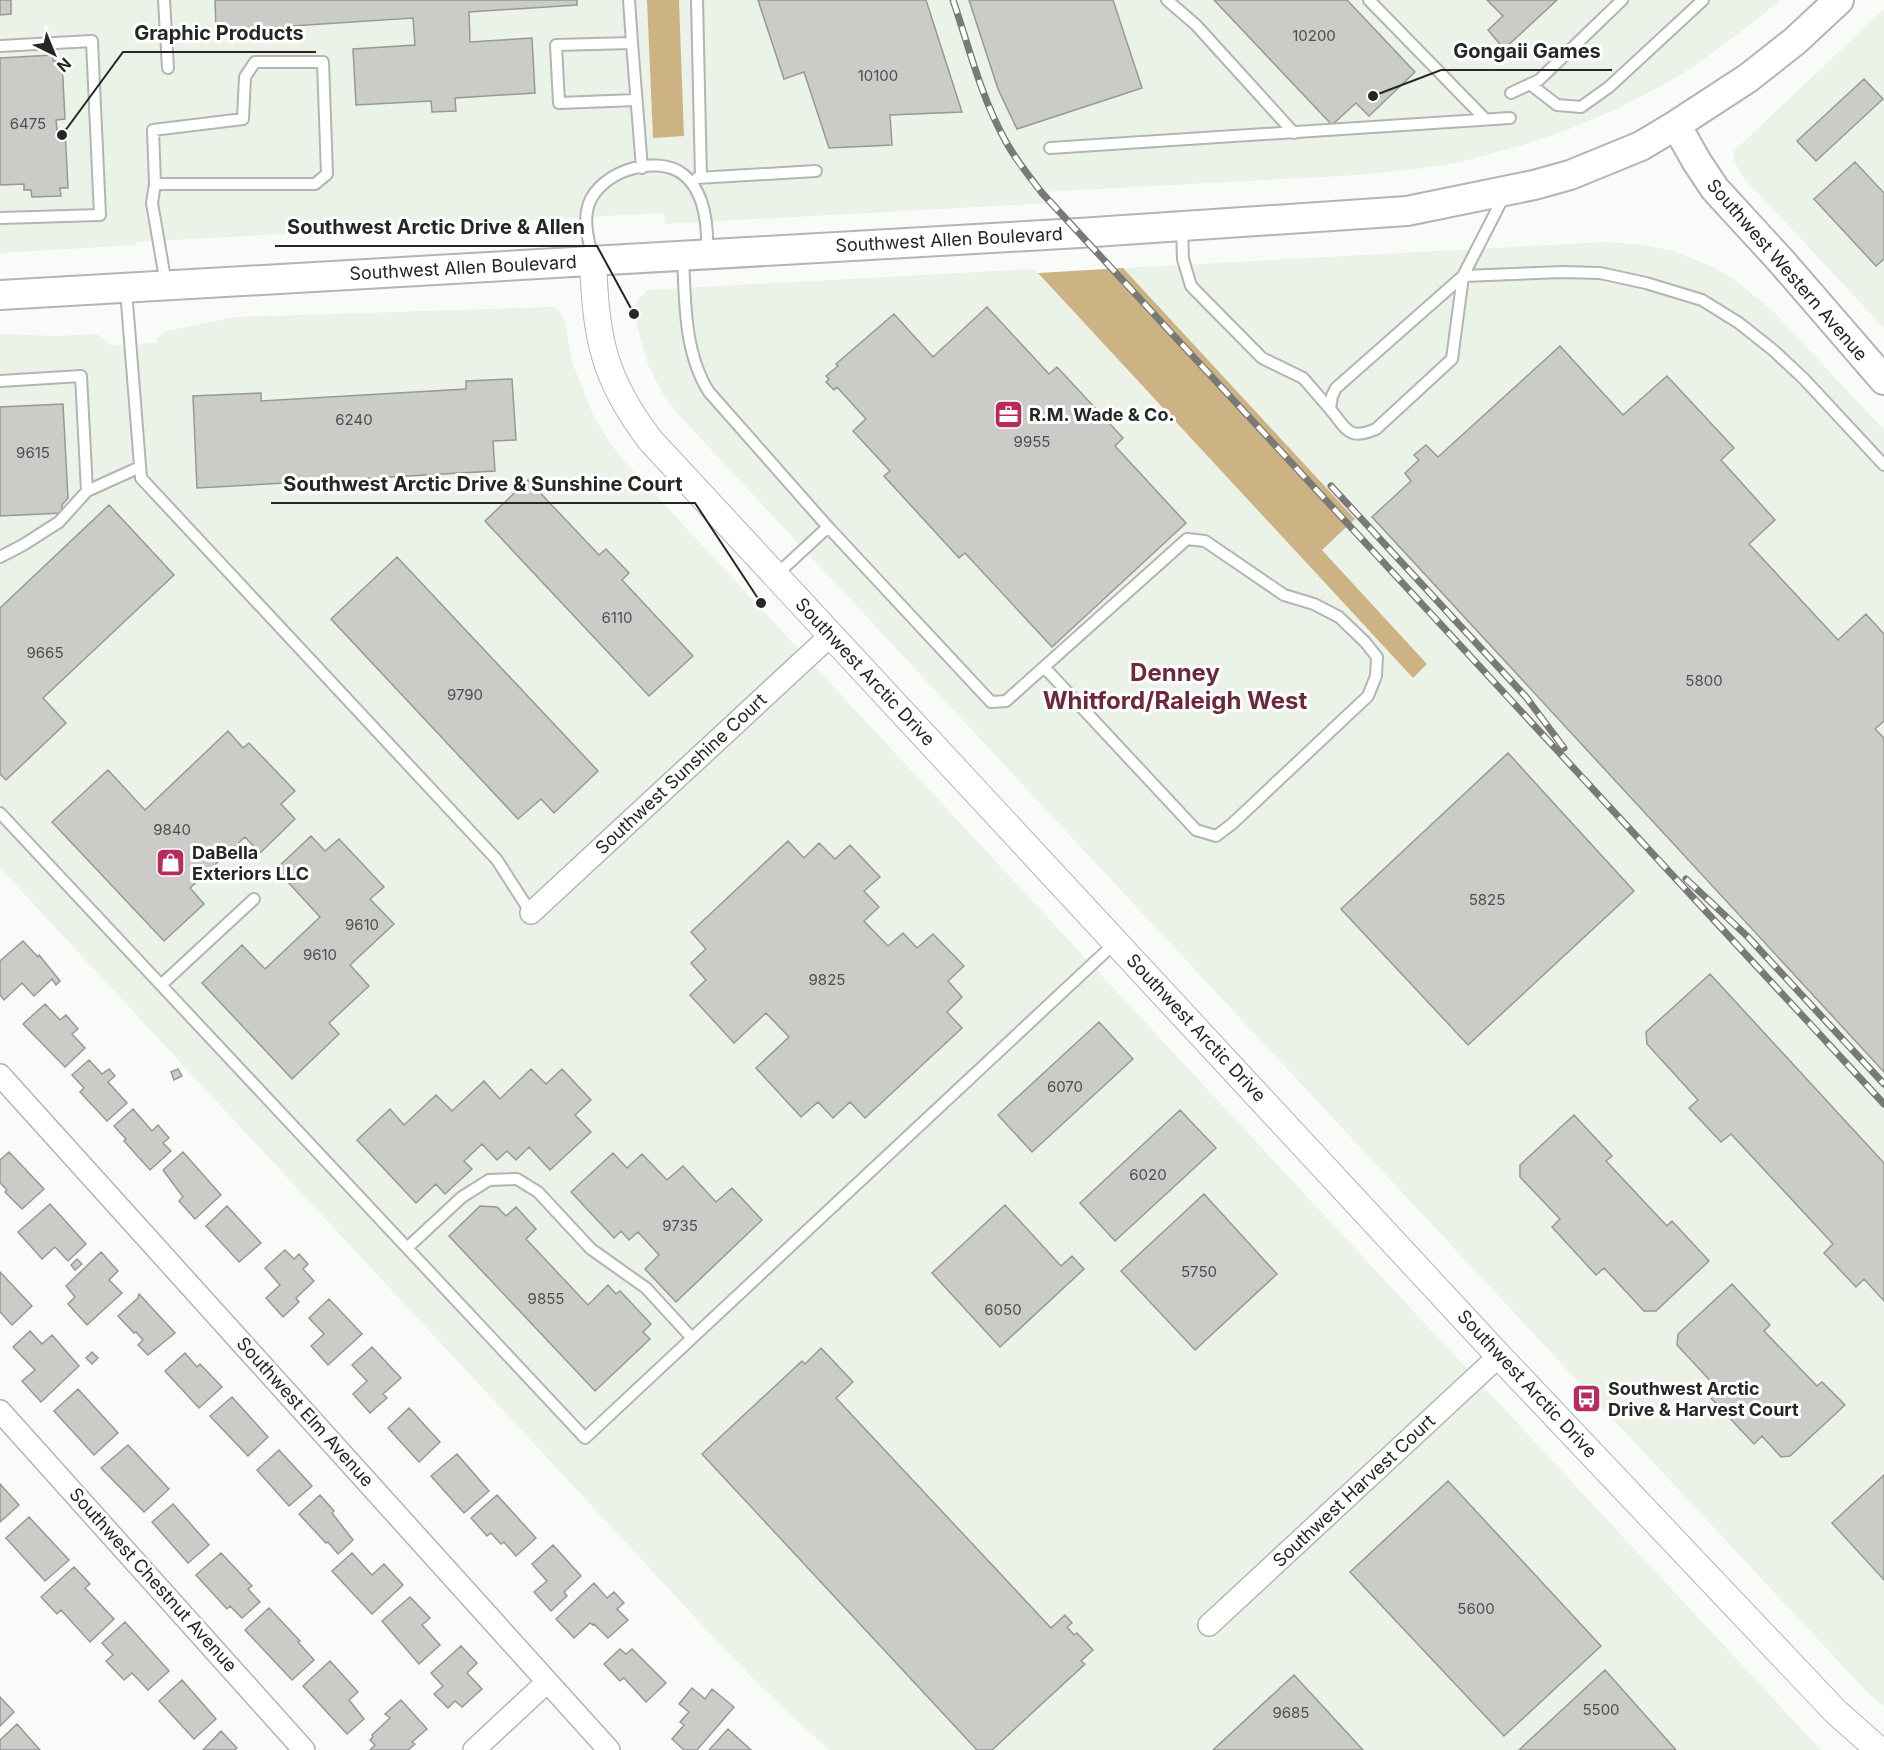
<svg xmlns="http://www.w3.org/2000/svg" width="1884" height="1750" font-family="Inter,sans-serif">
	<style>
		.built { fill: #ebf2e8 }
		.forest { fill: #cdb384 }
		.building { fill: #cbcbc8; stroke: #989895; stroke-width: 1.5 }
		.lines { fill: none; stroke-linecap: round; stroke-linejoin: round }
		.service-casing { stroke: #b3b5b2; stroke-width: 14 }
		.minor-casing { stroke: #b3b5b2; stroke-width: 24 }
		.tertiary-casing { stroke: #b3b5b2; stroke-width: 28 }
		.secondary-casing { stroke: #b3b5b2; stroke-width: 32 }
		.service { stroke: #fff; stroke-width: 10 }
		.minor { stroke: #fff; stroke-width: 21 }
		.tertiary { stroke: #fff; stroke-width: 26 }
		.secondary { stroke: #fff; stroke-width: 28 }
		.rail-casing { stroke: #787a78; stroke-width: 7 }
		.rail { stroke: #fff; stroke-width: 4.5; stroke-dasharray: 14; stroke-linecap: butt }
		.labels { text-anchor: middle; stroke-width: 6; stroke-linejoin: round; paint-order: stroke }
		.number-label { font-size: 15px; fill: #4e4f4e }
		.street-label { font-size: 18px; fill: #252625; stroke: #fff }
		.poi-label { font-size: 18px; font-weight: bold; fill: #252625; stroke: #fff; text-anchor: start }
		.district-label { font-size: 24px; font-weight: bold; fill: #6d283d; stroke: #fff }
		.leader { fill: none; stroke: #252625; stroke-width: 2 }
		.callout-dot { fill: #252625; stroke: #fff; stroke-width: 2 }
		.callout-label { font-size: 20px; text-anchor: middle; font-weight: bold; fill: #252625; stroke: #fff; stroke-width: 6; stroke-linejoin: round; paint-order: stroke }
	</style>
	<rect width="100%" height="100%" fill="#f9fbf8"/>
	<!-- built -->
	<path class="built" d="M0,0h647l6,137 31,-2 -5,-135h1101l-30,25 -54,40 -31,19 -48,25 -55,23 -36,12 -65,18 -37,6 -65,7 -317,17 9,11 -386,21 -1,-11 -527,29 -1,3 -136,8z
		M1884,9v319l-143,-153 -8,-17 1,-7z
		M1605,242l39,3 29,6 36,14 23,13 40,32 112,120v1277l-19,-17 -1188,-1277 -13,-17 -16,-31 -11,-40 -2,-20 4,-8 6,-3 1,-4 388,-21 379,409 14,-14 -105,-114 33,-31 -232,-251z
		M551,307l7,2 7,12 7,41 22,55 16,26 14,18 1197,1289h-992l-70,-65 -42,-44 -717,-773v-534l58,2 36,-2 7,2 9,9 46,-2 2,-6 9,-6 68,-14z"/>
	<!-- forest -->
	<path class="forest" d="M647,0h32l5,136 -31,2z
		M1123,268l232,251 -33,31 105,114 -14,14 -375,-405z"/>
	<!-- building -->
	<path class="building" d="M0,0h11v14l-11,1z
		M215,0h362v5l-108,7 1,30 62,-4 3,55 -80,5 1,13 -24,1 -1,-11 -75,4 -3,-56 62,-4 -2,-27 -197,13z
		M758,0h168l36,112 -72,3 2,30 -63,3 -25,-76 -20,7z
		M969,0h144l29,88 -125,41 -19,-40z
		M1214,0h133l68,72 -46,44 -13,-13 -24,22z
		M1487,0h70l-53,49 -16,-19 15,-14z
		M53,55v6h9l3,58 -9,1 1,10 8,-1 3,59h-8l1,8 -29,1 -1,-7h-7v-6l-24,1v-127z
		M1864,79l19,20 -67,62 -19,-20z
		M1855,162l29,31v66l-8,7 -62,-67z
		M987,307l62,67 8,-7 66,71 -8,8 71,77 -134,124 -87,-94 -6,5 -75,-82 6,-5 -37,-40 13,-12 -29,-32 -3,3 -8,-8 3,-3 -3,-3 12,-10 -2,-2 58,-50 39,43z
		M1560,346l63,69 44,-39 67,72 -13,12 54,60 -26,24 89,96 28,-26 18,20v87l-9,8 9,9v334l-512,-555 39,-36 -6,-8 14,-13 -5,-5 12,-10 12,12z
		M512,379l4,61 -23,1 2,30 -298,17 -4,-92 68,-3v8l205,-12v-8z
		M63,404l5,94 -6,7v8l-62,3v-109z
		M528,480l71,75 7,-6 23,24 -7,7 71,76 -44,40 -164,-175z
		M109,505l65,70 -131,123 23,25 -60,57 -6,-6v-166z
		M397,557l201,214 -44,42 -13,-14 -23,20 -187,-200z
		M228,731l15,17 6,-5 46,48 -14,13 14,15 -35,34 -15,-16 -55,51 14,16 -40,37 -112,-119 56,-52 37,40z
		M1508,753l126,138 -166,154 -127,-136z
		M311,836l14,15 14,-12 45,48 -14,12 24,25 -44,41 19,21 -40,37 10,11 -47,45 -90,-96 40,-38 23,24 55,-52 -44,-48z
		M788,841l16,17 15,-15 16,16 15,-14 30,32 -16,14 15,16 -15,14 24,25 15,-13 14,15 16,-14 31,32 -16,15 14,16 -15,15 15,16 -97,90 -15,-16 -17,16 -15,-16 -17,15 -45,-49 33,-31 -23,-24 -32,30 -44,-48 16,-15 -15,-17 15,-14 -15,-17z
		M23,941l15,16 1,-2 21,26 -4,4 -4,-6 -18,17 -12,-13 -18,17 -4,-5v-34z
		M1710,974l174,189v138l-20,-22 -8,8 -32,-34 9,-9 -102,-110 -10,8 -32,-34 9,-8 -51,-56 -1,-12z
		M45,1004l15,16 6,-5 12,14 -6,5 13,14 -20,19 -42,-43z
		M1099,1022l34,37 -101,93 -34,-37z
		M89,1060l13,14 7,-5 6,7 -7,6 19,21 -20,18 -27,-29 4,-4 -12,-13z
		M178,1069l4,7 -8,4 -3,-8z
		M531,1069l15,15 16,-15 29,31 -16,15 16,17 -41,38 -21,-23 -13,13 -9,-9 -10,9 -15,-16 -18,17 8,8 -27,25 -9,-10 -20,19 -59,-63 33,-31 14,16 32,-30 16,16 32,-30 16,18z
		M133,1109l19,22 6,-6 11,13 -6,5 8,8 -21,19 -26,-29 2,-2 -12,-13z
		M1180,1110l36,38 -101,93 -35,-38z
		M1574,1115l38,41 -6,5 61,65 5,-5 37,40 -53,50h-12l-40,-43 -8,7 -44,-48 8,-8 -40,-42v-12z
		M9,1152l35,37 -22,20 -17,-17 2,-2 -7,-7v-23z
		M183,1152l38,43 -26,24 -16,-18 4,-4 -20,-27z
		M613,1153l14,15 15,-14 25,26 16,-14 33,36 16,-14 30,32 -86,82 -31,-33 14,-14 -21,-23 -9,8 -8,-9 -7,7 -43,-46z
		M1204,1194l73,80 -82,76 -74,-79z
		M50,1204l36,40 -18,17 -13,-14 -13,12 -24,-27z
		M1005,1205l56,61 11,-10 12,13 -84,78 -68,-74z
		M227,1206l34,37 -22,19 -33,-36z
		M480,1206l17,1 9,9 10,-9 20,22 -10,10 62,66 20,-20 8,9 4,-3 31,33 -8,8 7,7 -55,52 -146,-155z
		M285,1250l9,9 5,-5 9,10 -5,5 11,12 -18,17 3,4 -16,15 -17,-19 14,-13 -15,-17z
		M101,1252l17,19 -9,9 13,13 -35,32 -19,-21 7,-7 -9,-11z
		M77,1259l5,5 -7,6 -4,-5z
		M0,1272l32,34 -20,19 -12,-13z
		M1732,1284l38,41 -6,6 53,55 5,-4 23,23 -55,51 -9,1 -19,-21 -8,8 -45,-48 8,-8 -40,-43 1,-11z
		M139,1294l36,39 -27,22 -10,-10 5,-5 -7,-8 -2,1 -16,-17 20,-18z
		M329,1299l33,35 -34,31 -17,-19 13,-12 -15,-16z
		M30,1331l12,13 10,-9 27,31 -38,36 -19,-21 13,-11 -22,-23z
		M372,1347l29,31 -18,16 4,4 -17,15 -17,-19 14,-13 -15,-16z
		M821,1348l32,34 -17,16 215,230 14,-13 7,8 -5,4 7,8 3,-2 16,17 -12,11 4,3 -93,86h-15l-275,-296 100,-93 3,3z
		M92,1352l6,6 -6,6 -6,-6z
		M185,1353l12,14 3,-3 22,23 -23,21 -34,-37z
		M78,1389l40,44 -24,22 -40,-44z
		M232,1397l36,40 -20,19 -38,-40z
		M409,1408l31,34 -21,20 -31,-34z
		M128,1445l41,44 -25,23 -43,-44z
		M279,1450l33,36 -23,20 -32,-36z
		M457,1454l32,37 -25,22 -33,-37z
		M1884,1475v105l-52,-57z
		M1448,1481l153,165 -97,90 -154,-164z
		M0,1484l19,21 -19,17z
		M320,1495l14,16 -2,2 21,27 -15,14 -10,-12 -2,1 -27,-29z
		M497,1495l39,43 -20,18 -12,-14 -3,2 -10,-11 -4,3 -16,-18z
		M173,1504l36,41 -21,18 -36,-41z
		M29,1517l40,43 -24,21 -39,-43z
		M553,1545l28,31 -17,16 3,4 -16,15 -17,-19 13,-11 -15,-17z
		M221,1553l31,33 -4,3 12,13 -18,16 -12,-12 -3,3 -31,-34z
		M352,1553l20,22 12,-11 19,21 -31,29 -40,-43z
		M74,1567l16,17 -5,4 29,31 -24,23 -29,-32 -4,4 -16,-17z
		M594,1583l13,15 7,-6 10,11 -7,6 11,11 -20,18 -14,-14 -1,1 -3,-2 -16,15 -18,-19z
		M410,1597l20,21 -8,7 18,20 -21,19 -37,-43z
		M269,1608l31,33 -2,1 16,18 -22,20 -47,-50z
		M125,1622l44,49 -21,19 -16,-17 -8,7 -18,-19 7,-6 -11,-12z
		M461,1646l16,17 -10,10 15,16 -20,18 -7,-6 -7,7 -14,-14 9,-8 -12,-13z
		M620,1649l6,5 6,-5 34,34 -20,19 -22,-24 -4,3 -16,-17z
		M330,1661l28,31 -9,8 15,19 -17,15 -44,-48z
		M1605,1670l71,80h-157z
		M1294,1675l69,75h-150z
		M182,1680l34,39 -22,20 -35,-38z
		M692,1688l13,11 7,-10 22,18 -37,43h-13l-12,-11 12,-14 -4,-3 9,-10 -10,-8z
		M0,1697l14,15 -14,14z
		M401,1700l26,29 -15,13 3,2 -7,6h-38l5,-5 -5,-5 3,-3 -1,-2 18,-17 -5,-4z
		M17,1724l23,26h-40v-10z
		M728,1729l23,21h-42z
		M221,1731l16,17 -3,2h-31z"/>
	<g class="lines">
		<defs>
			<path id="service" d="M164,0l4,68
				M629,0l3,43
				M697,0l4,178
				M1167,0l29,25 98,108
				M1369,0l116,119
				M0,46l92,-5 8,174 -100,3
				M1530,84l27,21 24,2 28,-20 94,-87
				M1511,93l28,-13 83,-80
				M636,100l-77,3 -3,-58 76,-2 10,125
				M1050,148l460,-30
				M697,178l119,-7
				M155,184l-2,-54 90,-11 2,-42 10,-15h68l4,112 -12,10h-160l-3,19 14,81
				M1505,194l-42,82 -127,112 -4,8 -2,13c17,20 18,32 46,20l76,-70 11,-83 99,-4 38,1 46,10 56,17 37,23 34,27 31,29 80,86
				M1182,226l1,33 8,27 71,72 41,20 27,31
				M683,255c2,46 1,98 26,137l119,135
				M593,261c-3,-16 -9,-34 -6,-50 6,-38 69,-59 97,-36 22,18 24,52 23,78
				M126,290l15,188 356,382 34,53
				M0,381l81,-5 6,115 53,-24
				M0,557l23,-12 36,-23 28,-31
				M776,575l52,-48 163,175 15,-1 181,-162 18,2 79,54 30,9 25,13 26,25 12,15 -1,19 -8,20 -136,128 -16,12 -20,-6 -152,-163
				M0,813l585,625 531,-496
				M161,985l93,-86
				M407,1248l55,-51 27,-17 28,-1 21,13 53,57 55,39 46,50"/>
			<path id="minor" d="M531,913l300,-278
				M0,1075l609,675
				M0,1411l304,339
				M1209,1625l290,-269
				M474,1750l73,-68"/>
			<path id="tertiary" d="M593,261c3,77 10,118 58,180l848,915 337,356 43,38"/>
			<path id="secondary" d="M1676,125l21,37 18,27 67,73 102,118
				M0,295l1079,-62 328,-22 127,-26 36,-10 71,-29 35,-21 72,-47 47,-37 44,-41"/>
		</defs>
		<!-- service casing -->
		<use href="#service" class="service-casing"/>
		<!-- minor casing -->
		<use href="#minor" class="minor-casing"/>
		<!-- tertiary casing -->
		<use href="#tertiary" class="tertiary-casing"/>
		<!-- secondary casing -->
		<use href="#secondary" class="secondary-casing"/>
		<!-- service -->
		<use href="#service" class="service"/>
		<!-- minor -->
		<use href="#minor" class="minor"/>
		<!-- tertiary -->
		<use href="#tertiary" class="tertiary"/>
		<!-- secondary -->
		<use href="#secondary" class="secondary"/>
		<defs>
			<path id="rail" d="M953,0c16,47 28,97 52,140 10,19 24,36 37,53l842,911
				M1331,486l195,211 38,51
				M1686,879l62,58 136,147"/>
		</defs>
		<!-- rail casing -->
		<use href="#rail" class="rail-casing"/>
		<!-- rail -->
		<use href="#rail" class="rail"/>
	</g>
	<!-- icons -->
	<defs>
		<symbol id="office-square" viewBox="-11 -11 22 22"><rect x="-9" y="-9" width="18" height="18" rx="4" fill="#b92b5e" stroke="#fff"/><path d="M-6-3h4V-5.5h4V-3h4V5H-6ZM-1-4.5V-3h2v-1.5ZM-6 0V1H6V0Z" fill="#fff"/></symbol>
		<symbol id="shop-square" viewBox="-11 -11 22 22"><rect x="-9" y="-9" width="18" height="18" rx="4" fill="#b92b5e" stroke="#fff"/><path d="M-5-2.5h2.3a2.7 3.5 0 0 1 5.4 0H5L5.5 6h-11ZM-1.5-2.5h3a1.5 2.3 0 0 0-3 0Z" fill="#fff"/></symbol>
		<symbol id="bus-square" viewBox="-11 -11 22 22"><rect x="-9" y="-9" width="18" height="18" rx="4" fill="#b92b5e" stroke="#fff"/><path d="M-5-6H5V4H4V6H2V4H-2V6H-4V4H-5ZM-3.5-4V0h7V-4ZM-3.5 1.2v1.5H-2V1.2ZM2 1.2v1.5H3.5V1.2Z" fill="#fff"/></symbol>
	</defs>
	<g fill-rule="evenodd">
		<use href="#office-square" x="992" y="398" width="33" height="33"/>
		<use href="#shop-square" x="154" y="846" width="33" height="33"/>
		<use href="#bus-square" x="1570" y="1382" width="33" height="33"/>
	</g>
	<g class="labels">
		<!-- number labels -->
		<g class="number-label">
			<text x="1314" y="41">10200</text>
			<text x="878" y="81">10100</text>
			<text x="28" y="129">6475</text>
			<text x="354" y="425">6240</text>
			<text x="1032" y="447">9955</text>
			<text x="33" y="458">9615</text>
			<text x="617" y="623">6110</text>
			<text x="45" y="658">9665</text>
			<text x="1704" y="686">5800</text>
			<text x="465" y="700">9790</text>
			<text x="172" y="835">9840</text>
			<text x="1487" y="905">5825</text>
			<text x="362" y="930">9610</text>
			<text x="320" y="960">9610</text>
			<text x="827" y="985">9825</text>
			<text x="1065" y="1092">6070</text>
			<text x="1148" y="1180">6020</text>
			<text x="680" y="1231">9735</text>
			<text x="1199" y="1277">5750</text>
			<text x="546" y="1304">9855</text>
			<text x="1003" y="1315">6050</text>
			<text x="1476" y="1614">5600</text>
			<text x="1601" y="1715">5500</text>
			<text x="1291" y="1718">9685</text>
		</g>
		<!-- street labels -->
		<g class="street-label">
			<text transform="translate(949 240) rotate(-3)" y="6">Southwest Allen Boulevard</text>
			<text transform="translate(463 268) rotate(-3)" y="6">Southwest Allen Boulevard</text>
			<text transform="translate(1787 270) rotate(49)" y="6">Southwest Western Avenue</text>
			<text transform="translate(865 672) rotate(47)" y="6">Southwest Arctic Drive</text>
			<text transform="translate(681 774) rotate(-43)" y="6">Southwest Sunshine Court</text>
			<text transform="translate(1196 1028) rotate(47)" y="6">Southwest Arctic Drive</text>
			<text transform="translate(1527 1384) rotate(47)" y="6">Southwest Arctic Drive</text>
			<text transform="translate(305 1412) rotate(48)" y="6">Southwest Elm Avenue</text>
			<text transform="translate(1354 1491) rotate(-43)" y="6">Southwest Harvest Court</text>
			<text transform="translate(153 1580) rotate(48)" y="6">Southwest Chestnut Avenue</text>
		</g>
		<!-- poi labels -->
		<g class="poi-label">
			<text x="1029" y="421">R.M. Wade &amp; Co.</text>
			<text x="192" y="859">DaBella<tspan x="192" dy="21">Exteriors LLC</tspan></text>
			<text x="1608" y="1395">Southwest Arctic<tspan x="1608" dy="21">Drive &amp; Harvest Court</tspan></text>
		</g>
		<!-- district labels -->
		<g class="district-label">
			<text x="1175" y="681">Denney<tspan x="1175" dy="28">Whitford/Raleigh West</tspan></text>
		</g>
	</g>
	<!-- callouts -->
	<path class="leader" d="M62 135L123 52H316M1373 96L1441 70H1612M634 314L597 246H275M761 603L695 503H271"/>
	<g class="callout-dot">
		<circle cx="62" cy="135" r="6"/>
		<circle cx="1373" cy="96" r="6"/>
		<circle cx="634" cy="314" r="6"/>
		<circle cx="761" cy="603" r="6"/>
	</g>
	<g class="callout-label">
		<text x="219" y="40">Graphic Products</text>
		<text x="1527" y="58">Gongaii Games</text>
		<text x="436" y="234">Southwest Arctic Drive &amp; Allen</text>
		<text x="483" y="491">Southwest Arctic Drive &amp; Sunshine Court</text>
	</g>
	<!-- north arrow -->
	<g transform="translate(54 54) rotate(137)" stroke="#ffffff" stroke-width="4.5" paint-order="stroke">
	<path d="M0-4.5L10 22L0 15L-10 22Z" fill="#252625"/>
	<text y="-9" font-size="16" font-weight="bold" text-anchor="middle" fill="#252625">N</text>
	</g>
</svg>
